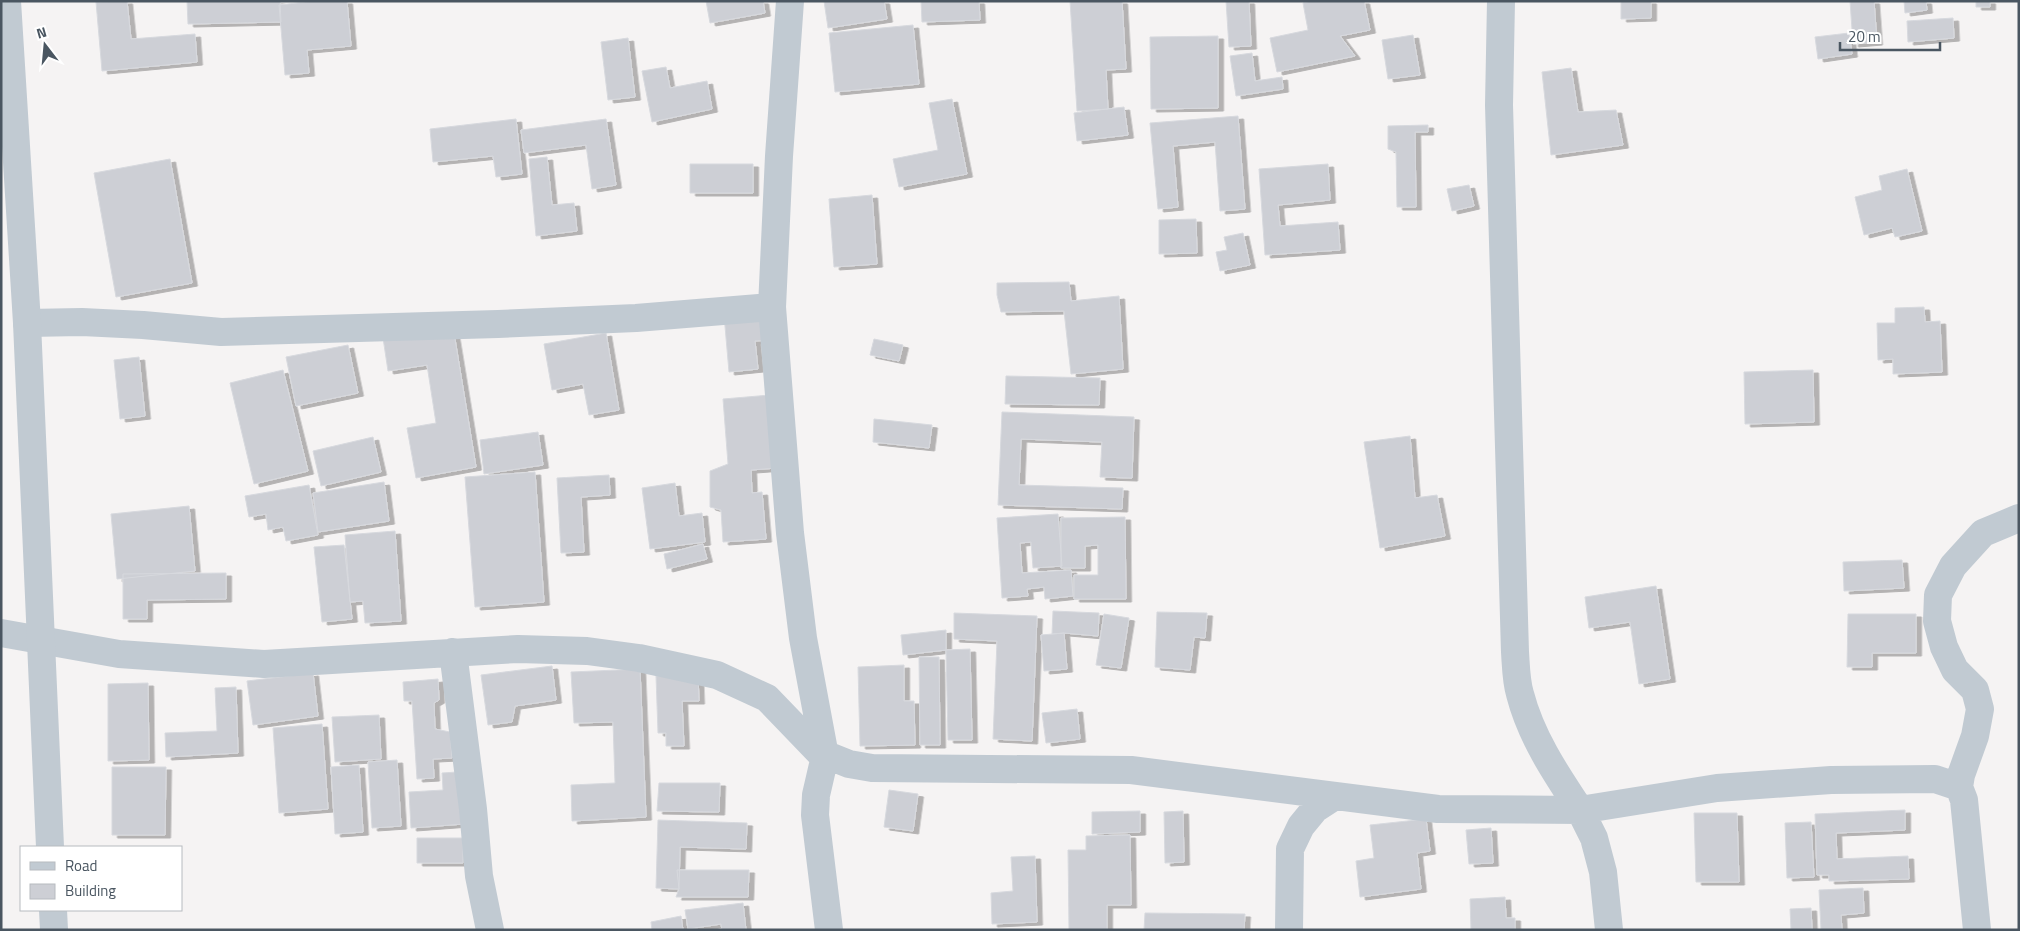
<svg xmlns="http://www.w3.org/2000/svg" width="2020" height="931" font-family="'Titillium Web',sans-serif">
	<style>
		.building { fill: #cdcfd5; stroke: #d7d9de; filter: url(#shadow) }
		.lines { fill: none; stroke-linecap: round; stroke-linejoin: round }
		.minor { stroke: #c1cad2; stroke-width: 28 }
		.tertiary { stroke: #c1cad2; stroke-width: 28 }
	</style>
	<defs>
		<filter id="shadow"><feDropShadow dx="5.5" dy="3" stdDeviation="0" flood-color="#0004"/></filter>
	</defs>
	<rect width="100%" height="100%" fill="#f5f3f3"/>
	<!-- building -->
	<path class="building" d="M127,1l4,38 64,-5 2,28 -95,9 -6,-69z
		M187,1h93l1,21 -93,2z
		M314,1h33l4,45 -44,4 2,23 -24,2 -6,-70z
		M706,1h57l2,12 -55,10z
		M824,1h60l3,18 -59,9z
		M921,1h58l1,19 -58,2z
		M1070,1h52l4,68 -20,1 2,39 -31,2z
		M1226,1h23l2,45 -22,1z
		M1312,1h52l6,29 -30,6 15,20 -78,16 -7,-34 38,-8 -5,-27z
		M1621,1h30v17l-30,1z
		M1850,1h24l3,41 -24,2z
		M1904,1h22l1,9 -22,3z
		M1976,1h14v6h-14z
		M1953,18l1,20 -46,4 -1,-21z
		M913,25l6,59 -84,8 -6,-59z
		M1849,33l3,21 -34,5 -3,-22z
		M1413,35l7,40 -32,4 -6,-39z
		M1218,36v72l-67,1 -1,-72z
		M628,38l7,59 -27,3 -7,-58z
		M1252,53l3,28 27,-4 1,12 -47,7 -6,-40z
		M666,67l4,21 37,-7 5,28 -60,13 -10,-51z
		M1571,68l7,44 38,-2 7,35 -72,10 -9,-83z
		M952,99l15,75 -68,13 -6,-28 45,-9 -9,-47z
		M1124,107l4,28 -51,6 -3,-28z
		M1238,116l7,93 -25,2 -5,-69 -42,4 5,61 -20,2 -8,-86z
		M516,119l6,55 -26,3 -3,-21 -60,6 -3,-33z
		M606,119l10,66 -24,4 -6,-44 -62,8 -3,-23z
		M1428,125v7h-13l1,75h-19l-1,-55 -8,-3v-23z
		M547,157l5,48 22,-2 3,28 -41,5 -7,-77z
		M170,159l22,124 -76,14 -22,-124z
		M690,164h63v29h-63z
		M1328,164l2,36 -52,5 2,21 58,-4 2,28 -75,5 -6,-86z
		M1907,169l15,62 -27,6 -3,-9 -28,7 -9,-38 27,-7 -3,-14z
		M1469,185l5,21 -22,5 -5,-22z
		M872,195l5,69 -43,3 -5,-68z
		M1196,219l1,34 -38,1v-34z
		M1243,233l7,32 -30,6 -4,-19 11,-2 -3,-13z
		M1069,282l2,19 48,-5 4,73 -52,5 -7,-63 -63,1 -4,-17v-12z
		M1924,307l1,15 15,-1 2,51 -49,2v-15l-15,1 -1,-37h18v-15z
		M767,311l3,29 -15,1 3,28 -29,3 -5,-57z
		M453,327l23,140 -60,11 -9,-50 29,-5 -9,-58 -39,6 -5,-33z
		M606,333l13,77 -30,5 -6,-31 -31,6 -8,-46z
		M874,339l29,6 -4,16 -29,-6z
		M348,345l10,48 -62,13 -10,-49z
		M139,357l6,59 -25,3 -6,-59z
		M283,370l25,101 -54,13 -24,-101z
		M1813,370l1,52 -69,2 -1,-52z
		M1006,376l94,2 -1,27 -94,-1z
		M770,395l7,73 -26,2 1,23 10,-1 4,47 -43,3 -2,-32 -11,-3v-36l18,-7 -5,-65z
		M1002,412l132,5 -2,61 -32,-1 2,-35 -81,-3 -2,46 104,3 -1,21 -124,-4z
		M874,419l58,6 -3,23 -56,-6z
		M538,432l5,33 -59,9 -4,-34z
		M1410,436l5,62 22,-3 8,41 -65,12 -16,-106z
		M373,437l8,35 -60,14 -8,-35z
		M535,472l9,130 -69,5 -10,-130z
		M609,475l1,20 -29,2 3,55 -23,1 -4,-75z
		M384,482l5,39 -71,11 -5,-39z
		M675,483l4,33 23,-3 3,29 -55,7 -8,-61z
		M309,485l9,50 -32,6 -3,-14 -15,3 -2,-16 -17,3 -4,-21z
		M189,506l6,65 -78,8 -6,-65z
		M1058,514l4,52 -29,2 -2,-26 -11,1 2,30 49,-3 2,26 -28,3 -1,-12 -17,2 1,7 -26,2 -5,-80z
		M1125,517l1,82h-52v-24h24v-30l-13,1v22h-24v-50z
		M395,531l6,90 -36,2 -2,-22 -13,1 -5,-67z
		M703,544l4,15 -40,10 -3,-15z
		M344,545l8,74 -30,3 -8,-75z
		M1902,560l2,28 -60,3 -1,-29z
		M226,573v26l-79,1v19h-24v-45z
		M1656,586l14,93 -31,5 -9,-62 -41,6 -4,-31z
		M1053,611l46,2 -1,23 -34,-3 -12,1z
		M1157,612l50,1 -2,25 -11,-1 -4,33 -35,-3z
		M954,613l83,3 -5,125 -39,-2 4,-98 -43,-2z
		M1104,614l25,4 -8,50 -25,-3z
		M1848,614h68v39h-44v14h-25z
		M946,630v20l-43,5 -2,-20z
		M1064,633l3,36 -23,2 -3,-36z
		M970,649l2,91h-24l-2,-90z
		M919,657h20l1,88h-20z
		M904,665v36h10l1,44 -55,1 -2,-79z
		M552,666l4,34 -41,6 -3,16 -24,3 -7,-50z
		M640,669l6,148 -74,4 -1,-36 44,-2 -2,-61 -39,1 -3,-51z
		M313,673l5,43 -65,9 -6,-44z
		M698,675l1,26h-17l2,45h-18v-13h-8l-2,-57z
		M438,679l1,21 -5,3 1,26 15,3 2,26 -19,1 1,19 -17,1 -5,-78h-8l-1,-19z
		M148,683l1,77 -41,1v-77z
		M236,687l2,66 -72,4 -1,-24 52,-2 -2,-43z
		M1077,709l3,30 -34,4 -4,-30z
		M379,715l2,44 -46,3 -3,-45z
		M322,724l6,85 -49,4 -6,-85z
		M397,760l4,66 -29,2 -4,-66z
		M359,765l4,67 -28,2 -4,-67z
		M112,767h54l-1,68h-53z
		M472,771l5,52 -66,5 -2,-36 34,-2 -1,-17z
		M659,783h61l-1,29 -62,-1z
		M889,790l29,4 -5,37 -29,-4z
		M1905,810v20l-69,3 1,26 71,-3 1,23 -80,2v-6h-12l-2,-61z
		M1140,811v21l-48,2v-22z
		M1183,811l1,51 -19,1 -1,-51z
		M1694,813h43l2,69h-43z
		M1426,819l4,32 -13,2 4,36 -61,8 -4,-36 18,-3 -4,-33z
		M658,820l89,3 -1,26 -66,-2 -1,42 -23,-1z
		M1811,822l3,55 -27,1 -2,-55z
		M1491,828l2,35 -24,1 -3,-34z
		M1130,835l1,70h-24v25h-38l-1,-80h18v-14z
		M417,838h46v25h-46z
		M1035,856l2,66 -45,2 -1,-31 22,-2 -2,-34z
		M677,870h72l-1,27h-72l3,-8z
		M1863,888l1,25 -23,2 1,15h-21l-2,-40z
		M1505,897l1,21h9v12h-44l-1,-31z
		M743,903l3,27h-24l-1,-6 -33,5 -3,-19z
		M1811,908l1,22h-21l-1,-21z
		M1145,913l100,1 -1,16h-100z
		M681,916l2,14h-31l-1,-8z"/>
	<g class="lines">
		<!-- minor -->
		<path class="minor" d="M790,1l-11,155 -7,151 18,226 13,105 22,118 -9,39 -1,20 14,115
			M1501,1l-2,104 16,547c1,14 1,29 5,42 11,43 36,80 60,116l137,-22 114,-8 104,-1 24,8 5,13 13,130
			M27,323l55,-1 61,3 78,7 277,-8 138,-6 136,-11
			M1,633l118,21 145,10 254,-15 69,2 52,7 78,17 50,23 52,54 30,12 23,4 259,2 307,39 142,1 14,28 9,34 6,58
			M453,652l20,157 6,67 11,54
			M1959,787l2,-12 14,-39 5,-27 -5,-19 -20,-20 -11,-23 -7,-26 1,-26 15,-29 30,-33 36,-15
			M1289,930l1,-81 11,-23 14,-17 20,-13"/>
		<!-- tertiary -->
		<path class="tertiary" d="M7,1l20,322 23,524
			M53,910l1,20"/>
	</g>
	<!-- border -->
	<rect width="2020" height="931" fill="none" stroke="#4a5661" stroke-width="5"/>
	<!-- legend -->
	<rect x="20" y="846" width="162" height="65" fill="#ffffff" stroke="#b7bbc0"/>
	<rect x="30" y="862" width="25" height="8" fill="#c1cad2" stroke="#b7bbc0"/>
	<text x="65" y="871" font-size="15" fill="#4a5661">Road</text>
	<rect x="30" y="884" width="25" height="15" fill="#cdcfd5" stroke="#b7bbc0"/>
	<text x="65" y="896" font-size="15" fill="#4a5661">Building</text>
	<!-- north arrow -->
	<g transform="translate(45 45) rotate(344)" stroke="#ffffff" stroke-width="4" paint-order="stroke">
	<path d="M0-4L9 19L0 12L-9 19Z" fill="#4a5661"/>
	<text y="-8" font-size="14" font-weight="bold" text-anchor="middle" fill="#4a5661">N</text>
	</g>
	<!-- scale -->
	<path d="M1840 42v8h100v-8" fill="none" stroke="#4a5661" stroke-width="2.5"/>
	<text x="1848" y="42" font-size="15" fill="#4a5661" stroke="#ffffff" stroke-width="4" paint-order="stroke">20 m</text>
</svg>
